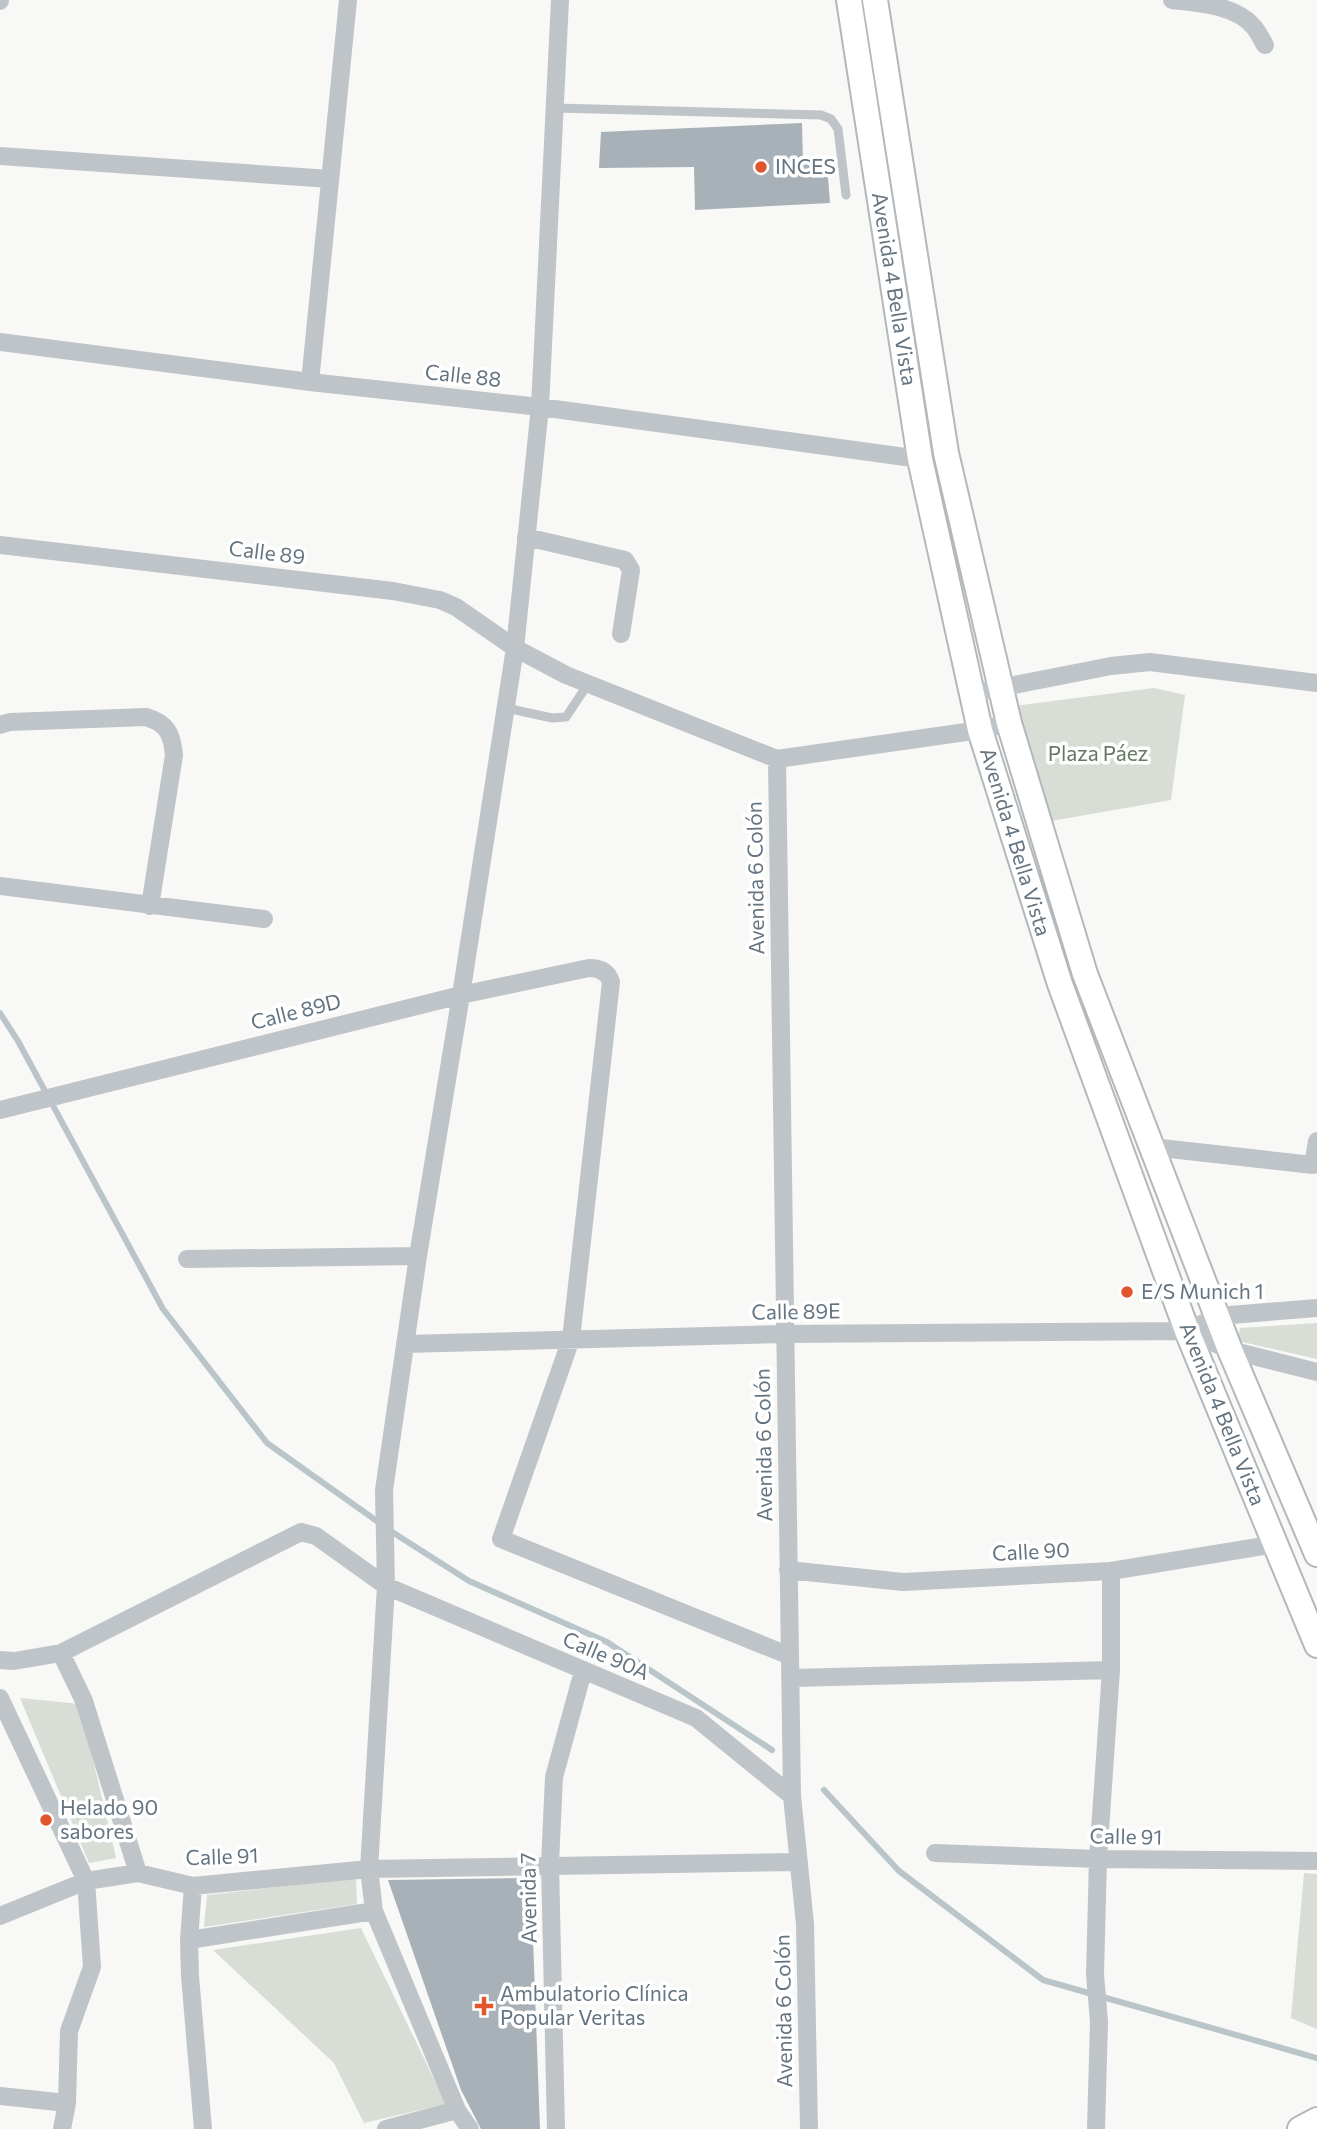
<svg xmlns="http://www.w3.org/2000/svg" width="1317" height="2129" font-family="Commissioner,sans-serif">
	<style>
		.green { fill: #d8ddd5 }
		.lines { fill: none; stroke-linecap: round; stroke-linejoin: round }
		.stream { stroke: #b9c5c9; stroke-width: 6 }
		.building { fill: #a8b1b7 }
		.secondary-casing { stroke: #b2b8bc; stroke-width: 28 }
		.lane { stroke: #bfc4c8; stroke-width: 9 }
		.street { stroke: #bfc4c8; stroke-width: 18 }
		.secondary { stroke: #fff; stroke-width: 24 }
		.poi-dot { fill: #e1562d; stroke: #fff; stroke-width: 2.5 }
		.labels { text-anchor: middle; stroke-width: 7; stroke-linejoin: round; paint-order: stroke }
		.poi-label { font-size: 21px; fill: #647480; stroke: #fff; text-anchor: start }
		.street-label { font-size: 21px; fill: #647480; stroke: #fff }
		.park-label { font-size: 21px; fill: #667862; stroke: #fff }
	</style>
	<rect width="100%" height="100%" fill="#f8f8f6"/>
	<!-- green -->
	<path class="green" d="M1154,688l31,7 -14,105 -131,23 -26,-117z
		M1317,1323v36l-79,-18 2,-13z
		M20,1698l60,6 36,154 -27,5z
		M1304,1873l13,1v155l-26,-11z
		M356,1878l1,26 -153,23 3,-32z
		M361,1928l85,176 -82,19 -30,-60 -121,-113z"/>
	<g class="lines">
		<!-- stream -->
		<path class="stream" d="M0,1013l18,28 145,268 104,134 114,81
			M389,1530l80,51 138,61 165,108
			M824,1790l75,81 144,109 274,78"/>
	</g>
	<!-- building -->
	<path class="building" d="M802,123l1,41 24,1 3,38 -135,7 -1,-43 -95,1 2,-36z
		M524,1878l7,6 9,245h-59l-20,-39 -73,-210z"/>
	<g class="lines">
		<defs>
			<path id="secondary" d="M849,0l71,459 60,271 80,254 127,347 130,314
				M875,0l71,453 63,270 76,251 145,376 87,204
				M1300,2129l17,-9"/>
		</defs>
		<!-- secondary casing -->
		<use href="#secondary" class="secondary-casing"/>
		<!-- lane -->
		<path class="lane" d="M556,108l265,7 10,4 7,10 8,66
			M506,708l46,10 14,-1 22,-33"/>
		<!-- street -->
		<path class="street" d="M1172,0c25,3 63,5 81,26 5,5 8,13 12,19
			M0,1v-1
			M0,156l330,23
			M0,342l310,40 230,25 380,52
			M310,382l38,-382
			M526,537l99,23 6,10 -10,64
			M0,545l393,46 47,9 16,7 59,41 51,27 211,84 203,-29 29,-7
			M973,693l138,-27 39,-4 167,21
			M0,725l10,-3 136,-5c21,6 26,17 28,38l-24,151
			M777,759l15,1037 13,128 4,205
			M0,886l264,33
			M0,1110l461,-115 128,-27c11,0 19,4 22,14l-40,357 -70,200 289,117
			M1152,1147l161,18 4,-24
			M187,1259l231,-3
			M1187,1331l31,-15 99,-8
			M405,1344l380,-10 402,-3 43,19 87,22
			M788,1570l115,12 208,-11 165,-27
			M61,1653l23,48 54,172
			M0,1660l14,1 47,-8 240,-121 15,4 70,50 310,132 96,78
			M792,1678l319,-8
			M0,1698l86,183 6,86 -23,64 -2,72 -5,26
			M935,1853l163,6 219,2
			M193,1886l-4,54 1,36 13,153
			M0,1916l86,-35 52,-8 55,13 176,-17 430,-7
			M189,1940l185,-29
			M0,2096l67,7
			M386,2129l71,-19
			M470,2129l-13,-19 -83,-199 -5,-42 17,-283 -2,-96 34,-234 43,-261 54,-347 25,-241 20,-407
			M556,2129l-6,-265 4,-87 29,-106
			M1096,2129l3,-107 -4,-48 3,-115 13,-189v-99"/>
		<!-- secondary -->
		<use href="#secondary" class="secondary"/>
	</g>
	<!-- markers -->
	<g class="poi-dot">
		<circle cx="761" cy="167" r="7"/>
		<circle cx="1127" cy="1292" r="7"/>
		<circle cx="46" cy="1820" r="7"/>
		<path d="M480.5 1995.5h7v7h7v7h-7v7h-7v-7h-7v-7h7z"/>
	</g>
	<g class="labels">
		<!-- poi labels -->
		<g class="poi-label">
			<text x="775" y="174">INCES</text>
			<text x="1141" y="1299">E/S Munich 1</text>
			<text x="60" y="1815">Helado 90<tspan x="60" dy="24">sabores</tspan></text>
			<text x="500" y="2001">Ambulatorio Clínica<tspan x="500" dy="24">Popular Veritas</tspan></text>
		</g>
		<!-- street labels -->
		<g class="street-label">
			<text transform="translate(894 289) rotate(81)" y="7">Avenida 4 Bella Vista</text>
			<text transform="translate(463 376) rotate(6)" y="7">Calle 88</text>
			<text transform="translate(267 553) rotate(7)" y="7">Calle 89</text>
			<text transform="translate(1015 842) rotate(73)" y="7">Avenida 4 Bella Vista</text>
			<text transform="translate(756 878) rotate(-91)" y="7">Avenida 6 Colón</text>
			<text transform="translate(296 1012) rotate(-14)" y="7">Calle 89D</text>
			<text transform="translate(796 1312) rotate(-1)" y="7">Calle 89E</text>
			<text transform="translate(1222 1414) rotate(68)" y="7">Avenida 4 Bella Vista</text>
			<text transform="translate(764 1445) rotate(-91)" y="7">Avenida 6 Colón</text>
			<text transform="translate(1031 1552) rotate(-3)" y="7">Calle 90</text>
			<text transform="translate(606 1656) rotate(23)" y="7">Calle 90A</text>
			<text transform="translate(1126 1837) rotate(1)" y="7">Calle 91</text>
			<text transform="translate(222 1857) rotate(-2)" y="7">Calle 91</text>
			<text transform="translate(529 1898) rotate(-91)" y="7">Avenida 7</text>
			<text transform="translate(784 2011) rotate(-91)" y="7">Avenida 6 Colón</text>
		</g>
		<!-- park labels -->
		<g class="park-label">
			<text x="1098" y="761">Plaza Páez</text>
		</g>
	</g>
</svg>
